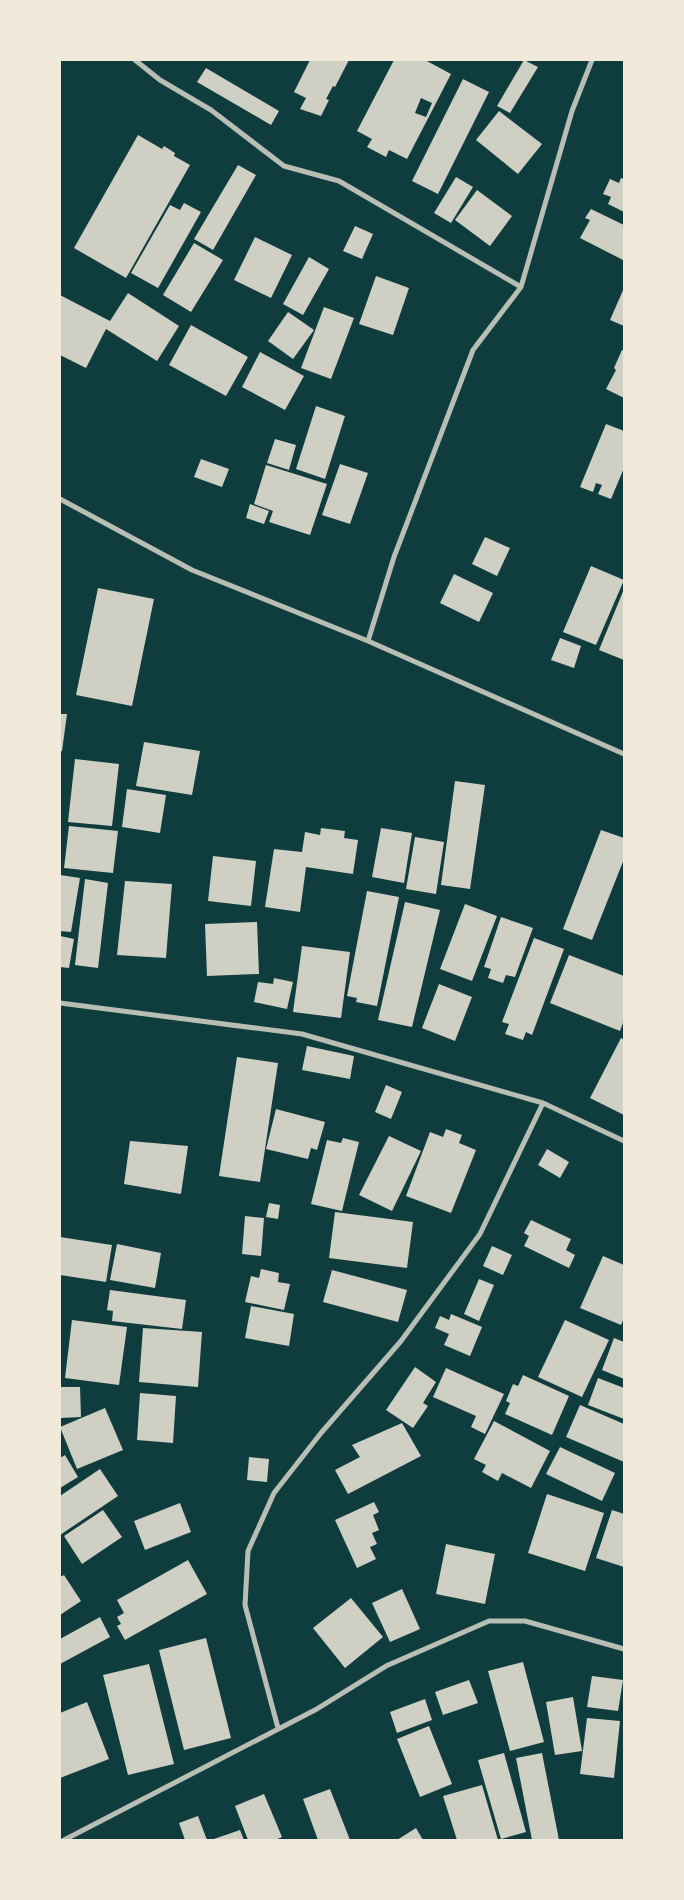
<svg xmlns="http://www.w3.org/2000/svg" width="684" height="1900" font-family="Cabin,sans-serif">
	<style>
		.building { fill: #cfcfc3; fill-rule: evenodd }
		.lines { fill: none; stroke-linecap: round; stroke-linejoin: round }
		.minor { stroke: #b8beb3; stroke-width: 5 }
	</style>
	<rect width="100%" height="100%" fill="#0f3d3e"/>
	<!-- building -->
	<path class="building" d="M310,60h39l-14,27 -2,-1 -7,13 3,1 -8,16 -21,-7 6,-11 -12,-6z
		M394,60h31l26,14 -44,85 -18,-9 -3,7 -19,-10 5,-8 -15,-8zM421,98l11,5 -6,14 -11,-4z
		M524,60l14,7 -28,46 -13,-7z
		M206,68l73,43 -8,14 -74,-43z
		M463,79l26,13 -51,102 -26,-13z
		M499,111l43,33 -24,30 -42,-34z
		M138,135l24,14 2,-3 11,7 -1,3 16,9 -64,113 -52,-30z
		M238,165l18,10 -43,75 -19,-11z
		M456,177l17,10 -22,36 -17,-10z
		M621,178l3,1v33l-16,-8 3,-7 -8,-3 7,-15 9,4z
		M477,190l35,26 -22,30 -35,-26z
		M184,203l17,9 -43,76 -27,-15 39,-68 10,5z
		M591,209l33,16 -1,35 -43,-22 10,-18 -5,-2z
		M355,226l18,8 -11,25 -19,-8z
		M255,237l37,18 -21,43 -37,-18z
		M194,243l29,17 -32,52 -28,-17z
		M309,257l20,12 -26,46 -20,-11z
		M376,276l33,12 -16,47 -34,-11z
		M624,288v38l-14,-6z
		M128,293l51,33 -22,35 -51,-32 -20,39 -26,-13v-60l50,26z
		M324,307l30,11 -23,61 -30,-11z
		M288,312l26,18 -21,29 -25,-18z
		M191,325l57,32 -22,39 -57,-31z
		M622,350l2,1v47l-18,-9 10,-19 -2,-2z
		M260,352l44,24 -19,34 -43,-23z
		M316,406l29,10 -20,63 -29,-10z
		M606,424l18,7v37l-13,31 -13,-5 4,-9 -6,-2 -3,9 -13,-5z
		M275,439l21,6 -7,25 -22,-7z
		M201,459l28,10 -7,18 -28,-10z
		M340,464l28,9 -18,51 -28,-9z
		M266,465l61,19 -17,51 -41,-13 4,-11 -19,-7z
		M250,504l19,7 -5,13 -18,-6z
		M485,537l25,11 -13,28 -25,-12z
		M591,566l33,14 -28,65 -33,-13z
		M454,574l39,19 -14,29 -39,-19z
		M98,588l56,11 -22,107 -56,-11z
		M624,589v71l-25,-10z
		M560,638l21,8 -7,22 -23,-8z
		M60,714h7l-5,37h-2z
		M144,742l56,9 -8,44 -56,-9z
		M75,759l44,5 -7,62 -44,-4z
		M455,781l30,4 -15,104 -29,-4z
		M127,789l39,6 -6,38 -38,-6z
		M69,826l49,5 -5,42 -49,-5z
		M321,828l24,3 -1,7 14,2 -5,34 -47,-7 -6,45 -35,-5 9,-58 28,3 3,-20 15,3z
		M381,828l31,5 -8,50 -32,-6z
		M601,830l23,8v21l-32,81 -29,-11z
		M415,837l29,5 -8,52 -30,-5z
		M213,856l43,5 -5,45 -43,-5z
		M60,875l20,3 -9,54 -11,-1z
		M85,879l23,4 -10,85 -23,-3z
		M125,881l47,3 -6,74 -49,-3z
		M367,891l32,6 -22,109 -21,-4 1,-4 -10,-2z
		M405,902l35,8 -28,117 -34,-7z
		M465,904l32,12 -25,65 -32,-12z
		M501,917l32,11 -18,49 -9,-2 -3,8 -15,-5 3,-9 -7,-2z
		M257,922l2,52 -52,2 -2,-52z
		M60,936l14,3 -5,29 -9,-1z
		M534,938l30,11 -32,86 -6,-3 -3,8 -18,-6 4,-10 -7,-2z
		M302,946l48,6 -9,66 -48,-6z
		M569,955l55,21v44l-4,11 -70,-28z
		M274,978l19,4 -6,27 -33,-7 4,-20 15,2z
		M439,984l33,13 -17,44 -33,-13z
		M621,1038l3,2v75l-34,-17z
		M307,1046l47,10 -4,23 -48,-9z
		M237,1057l41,6 -18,119 -41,-6z
		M386,1085l16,7 -11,27 -16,-7z
		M276,1109l49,13 -8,28 -6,-2 -3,11 -42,-10z
		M446,1129l16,6 -3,8 17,7 -25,63 -45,-17 24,-64 13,5z
		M389,1136l32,15 -29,60 -33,-16z
		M343,1138l16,4 -17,69 -31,-7 16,-64 14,3z
		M130,1141l58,5 -7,48 -57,-10z
		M547,1149l22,13 -9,16 -22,-13z
		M269,1203l11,2 -2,14 -12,-2z
		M335,1212l78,10 -6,46 -78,-10z
		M245,1216l19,2 -3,38 -19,-2z
		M531,1220l40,19 -5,11 9,5 -6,13 -45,-22 5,-10 -5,-3z
		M60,1237l52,8 -6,37 -46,-7z
		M117,1244l44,9 -6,35 -45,-8z
		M492,1246l20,9 -9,20 -20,-9z
		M603,1256l21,9v53l-3,7 -41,-17z
		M261,1269l18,4 -1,9 12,2 -6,26 -39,-8 6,-26 8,2z
		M332,1270l75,20 -9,32 -75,-20z
		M479,1279l15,6 -15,36 -15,-7z
		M110,1290l76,10 -4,29 -70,-8 1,-10 -6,-1z
		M251,1306l43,8 -5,32 -44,-8z
		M451,1314l31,13 -12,29 -26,-11 5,-11 -14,-6 5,-12 9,4z
		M72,1320l55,7 -8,58 -54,-7z
		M565,1320l44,20 -27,57 -44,-20z
		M143,1328l59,4 -4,55 -59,-5z
		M614,1338l10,4v37l-22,-9z
		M415,1367l21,15 -13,21 5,3 -15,22 -27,-18z
		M446,1368l58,26 -19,40 -14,-7 5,-11 -43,-19z
		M523,1375l46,21 -17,39 -47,-21 5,-11 -4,-2 7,-17 5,2z
		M598,1378l26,10v31l-36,-14z
		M60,1387h20l1,30 -21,1z
		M140,1393l36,3 -3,47 -36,-3z
		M580,1405l44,19v38l-58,-25z
		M105,1408l18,42 -46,19 -17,-42z
		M494,1421l56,30 -19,37 -29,-15 -4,8 -16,-9 4,-7 -12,-6z
		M402,1423l19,33 -73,38 -13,-24 25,-13 -8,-12z
		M560,1447l55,26 -13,28 -56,-27z
		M65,1455l13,22 -18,11v-30z
		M249,1457l20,2 -2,23 -20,-2z
		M100,1469l18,27 -58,39v-39z
		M547,1494l57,19 -19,58 -57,-18z
		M374,1502l5,10 -6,3 6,15 -7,3 5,11 -7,3 6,12 -19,9 -22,-48z
		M180,1503l11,29 -46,18 -11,-29z
		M103,1510l19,27 -40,27 -18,-28z
		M612,1510l12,4v53l-28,-9z
		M446,1544l49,10 -10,50 -49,-10z
		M188,1560l19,34 -82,46 -8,-14 4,-2 -4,-7 7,-4 -7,-13z
		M64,1575l17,26 -21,14v-38z
		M402,1589l18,40 -30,13 -18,-39z
		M351,1598l32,39 -38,31 -32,-40z
		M100,1617l10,20 -50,27v-25z
		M206,1638l25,100 -47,12 -25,-100z
		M523,1662l21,80 -34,9 -22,-80z
		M149,1664l25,100 -46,11 -25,-100z
		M592,1676l31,4 -5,31 -31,-4z
		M469,1680l9,23 -35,12 -8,-23z
		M573,1697l9,54 -27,4 -9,-53z
		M425,1699l7,21 -35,13 -7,-21z
		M87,1702l22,57 -49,19v-65z
		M587,1718l33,3 -6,57 -34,-4z
		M429,1726l23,58 -32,13 -23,-58z
		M504,1753l22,79 -25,7 -23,-79z
		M542,1753l17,87h-27l-16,-82z
		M482,1785l16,55h-41l-14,-44z
		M330,1789l20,51h-32l-15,-41z
		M264,1794l18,43 -7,3h-27l-13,-34z
		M198,1816l9,24h-22l-6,-17z
		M416,1828l7,12h-26z
		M240,1830l4,10h-33z"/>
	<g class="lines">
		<!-- minor -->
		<path class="minor" d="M135,60l25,20 51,30 73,56 55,15 182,106
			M60,499l132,71 176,71 256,113
			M368,641l26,-84 79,-207 48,-63 51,-176 20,-51
			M60,1003l242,31 241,69 81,38
			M278,1728l-33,-123 3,-54 26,-58 47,-60 80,-92 79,-107 63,-131
			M64,1840l251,-130 71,-44 103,-45h36l99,28"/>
	</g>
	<!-- border -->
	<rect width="684" height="1900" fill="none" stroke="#f1e9da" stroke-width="122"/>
</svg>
